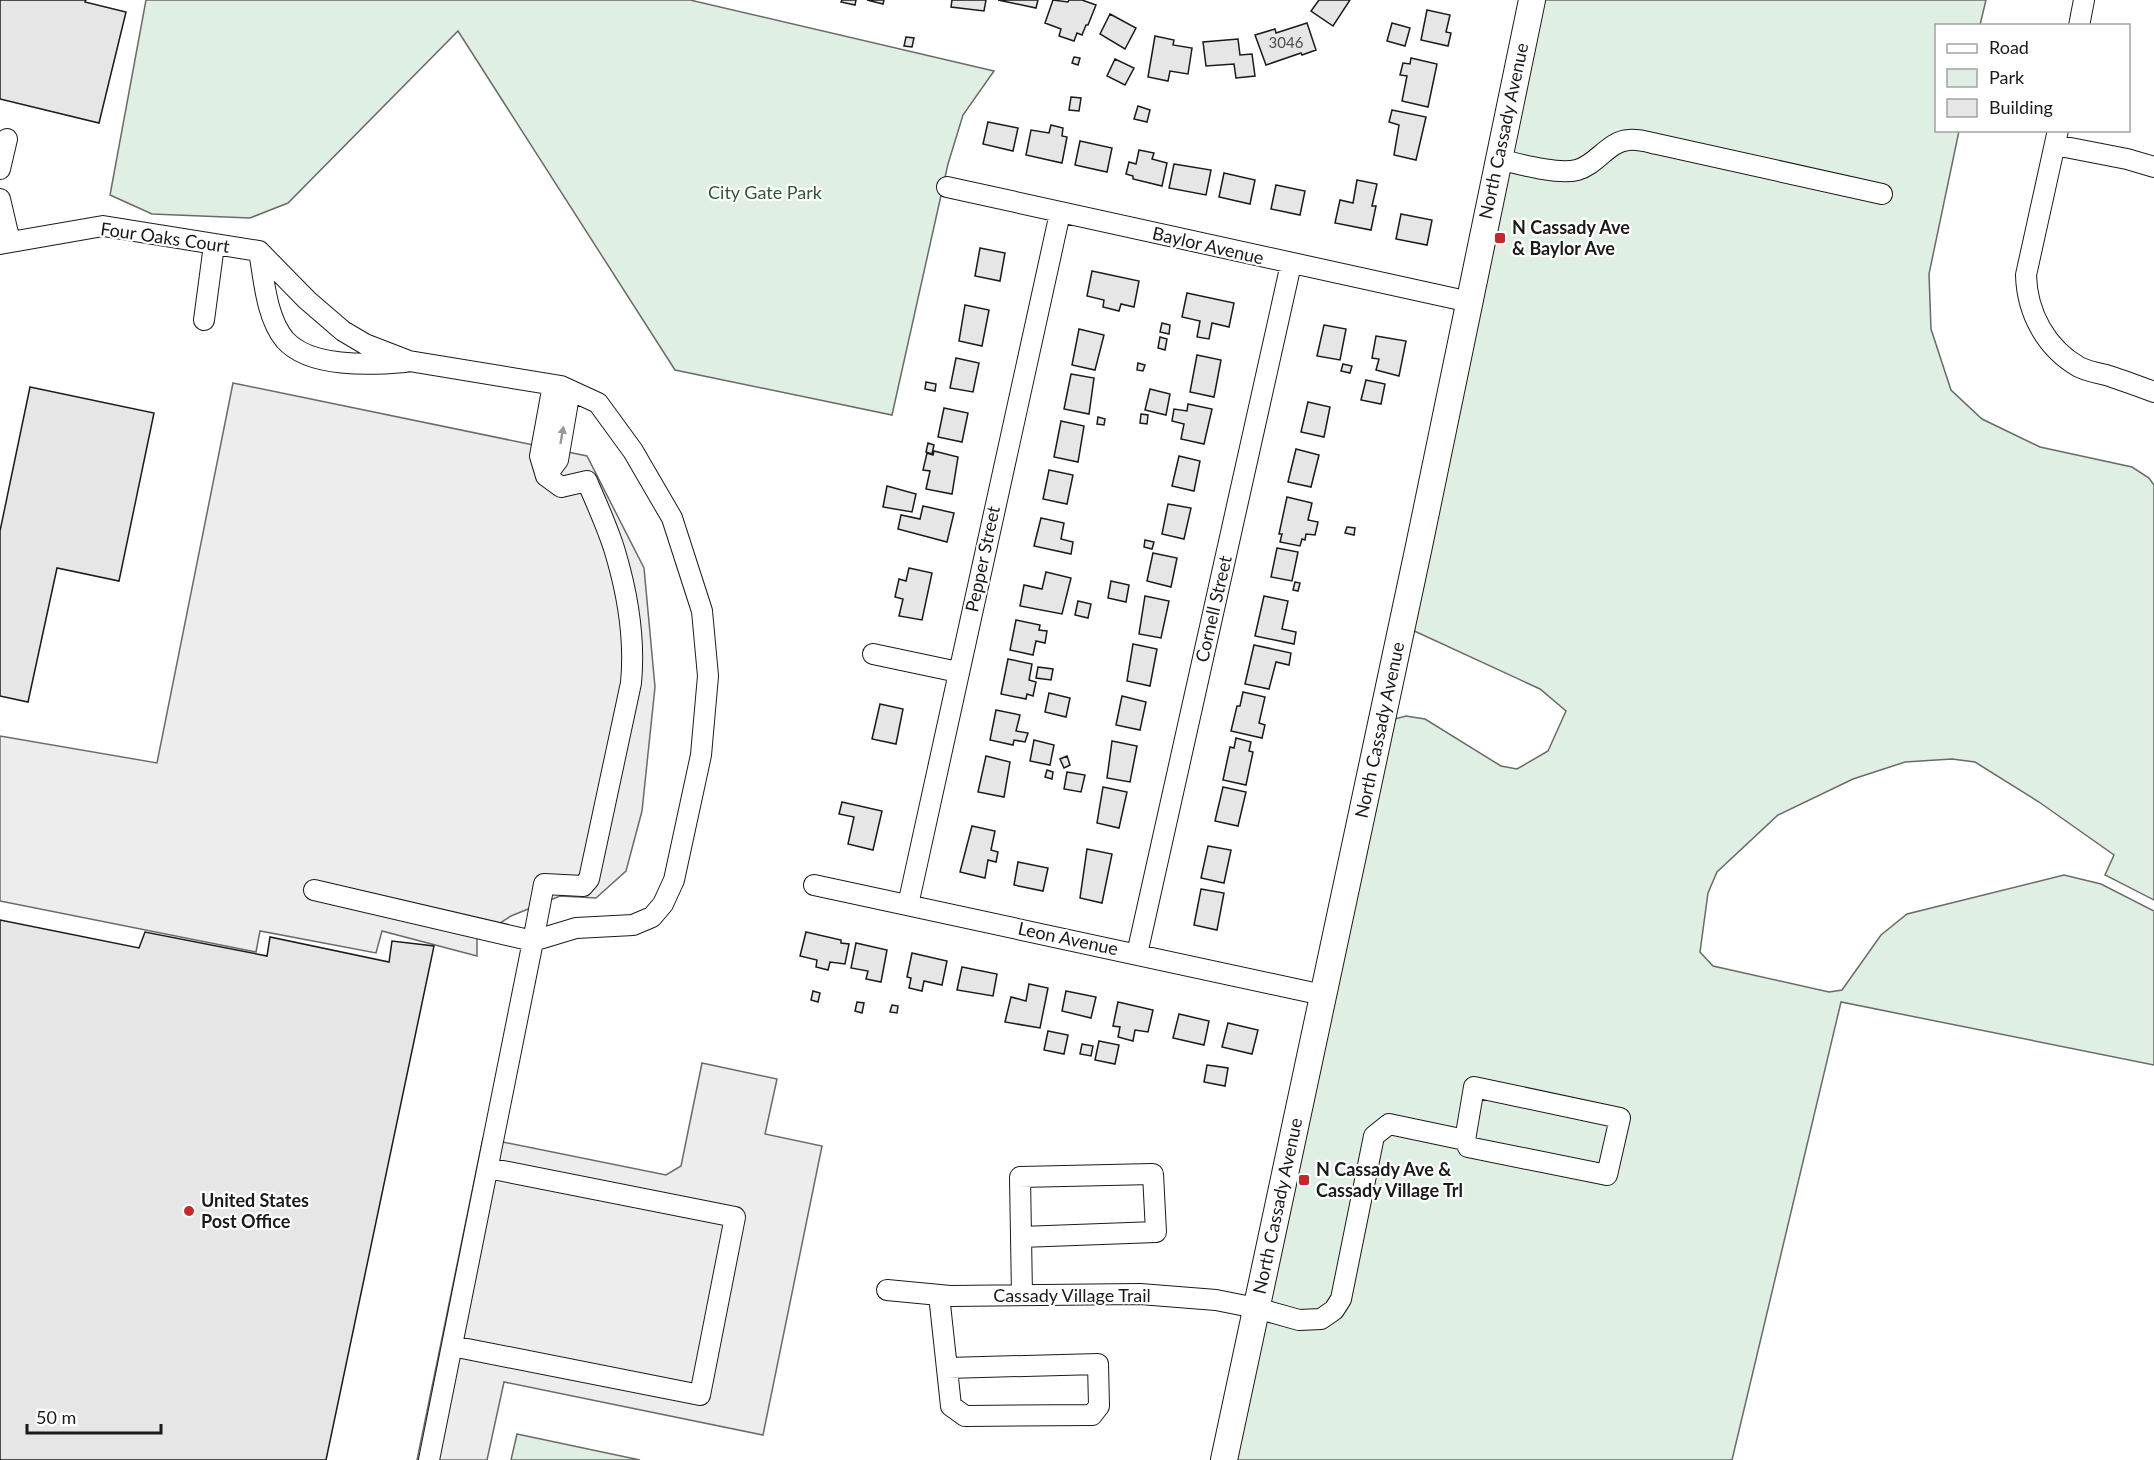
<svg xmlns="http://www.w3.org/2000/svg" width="2154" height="1460" font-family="Lato,sans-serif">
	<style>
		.green { fill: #e0efe3; stroke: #6a6a6a; stroke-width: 1.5 }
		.parking { fill: #ededed; stroke: #6a6a6a; stroke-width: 1.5 }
		.building { fill: #e6e6e6; stroke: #1a1a1a; stroke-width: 1.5 }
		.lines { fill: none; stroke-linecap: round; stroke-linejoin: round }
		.minor-casing { stroke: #1a1a1a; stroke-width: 22 }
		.major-casing { stroke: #1a1a1a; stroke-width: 28 }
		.minor { stroke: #fff; stroke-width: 20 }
		.major { stroke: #fff; stroke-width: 26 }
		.oneway { fill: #989898 }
		.poi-dot { fill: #c62828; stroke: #fff; stroke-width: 2 }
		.labels { text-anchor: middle; stroke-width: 4.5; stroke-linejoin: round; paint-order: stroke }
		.number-label { font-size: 15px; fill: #4d4d4d }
		.street-label { font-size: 18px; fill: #1a1a1a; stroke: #fff }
		.park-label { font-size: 18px; fill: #2b5a34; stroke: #fff }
		.poi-label { font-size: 18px; font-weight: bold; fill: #1a1a1a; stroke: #fff; text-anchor: start }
	</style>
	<rect width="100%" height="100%" fill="#fff"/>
	<!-- green -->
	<path class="green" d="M146,0h544l304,71 -31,44 -15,49 -56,251 -217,-45 -217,-339 -170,172 -38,15 -98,-4 -42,-19z
		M1541,0h445l-6,25 -44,1v104l23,1 -30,143 2,55 20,61 31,29 58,28 92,20 17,11 5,7v415l-49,-25 9,-20 -75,-53 -64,-40 -23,-3 -47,3 -52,17 -75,36 -61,57 -9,21 -8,59 13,14 116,26 13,-2 39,-55 26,-21 157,-39 37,9 53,27v154l-313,-63 -109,458h-496l155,-740 15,-4 19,3 76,47 16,3 31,-18 18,-40 -26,-22 -130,-60z
		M517,1434l123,26h-129z"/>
	<!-- parking -->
	<path class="parking" d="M233,383l354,73 57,112 11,119 -13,124 -16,60 -30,27 -36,-2 -49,20 -34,22v18l-95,-25 -6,22 -116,-22 -4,21 -256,-51v-165l157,27z
		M702,1063l75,16 -12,55 57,12 -59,289 -259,-53 -17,78h-70l66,-322 183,37 15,-9z"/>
	<!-- building -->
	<path class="building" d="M0,0h86l-1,2 41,10 -27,111 -99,-24z
		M842,0h14l-1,5 -14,-3z
		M867,0h17l-1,4z
		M952,0h34l-2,11 -33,-4z
		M998,0h40l-2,8z
		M1053,0l15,2 1,-2h13l14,5 -8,20h-2l-4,10 -5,-2 -3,8 -15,-5 2,-7 -16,-6z
		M1319,0h31l-17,26 -22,-15z
		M1427,10l23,5 -4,17 5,1 -3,13 -27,-6z
		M1110,14l26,14 -11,21 -25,-15z
		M1307,23l9,27 -14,5 -1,-2 -35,12 -11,-30 20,-6 1,4z
		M1392,23l18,5 -5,18 -18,-5z
		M1155,36l19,4 -1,5 19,3 -4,26 -18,-3 -2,10 -20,-4z
		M906,37l8,1 -2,9 -8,-1z
		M1238,39l2,16 12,-1 3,22 -19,2 -2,-14 -28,2 -3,-24z
		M1074,57l6,1 -2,7 -6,-2z
		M1411,58l26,6 -9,43 -26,-6 5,-25 -7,-1 3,-12 7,1z
		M1115,59l19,9 -9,17 -18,-9z
		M1071,97l10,1 -2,13 -10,-1z
		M1138,106l12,4 -3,12 -13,-3z
		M1392,110l34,7 -10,43 -22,-5 5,-30 -10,-3z
		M988,122l30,6 -5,23 -30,-7z
		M1051,125l12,3 -1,8 5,1 -5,26 -36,-8 5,-25 18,3z
		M1080,141l32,7 -5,24 -32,-7z
		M1139,150l15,3 -2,6 15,4 -5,23 -29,-7v-3l-7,-2 3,-12 7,2z
		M1174,164l37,6 -5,25 -37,-7z
		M1224,173l31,7 -5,24 -31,-7z
		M1357,180l20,4 -5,22h4l-5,24 -36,-7 5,-23 13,3z
		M1276,185l29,6 -5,24 -29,-6z
		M1401,214l31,6 -5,25 -31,-6z
		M980,248l25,5 -5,28 -25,-5z
		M1092,271l47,10 -5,26 -13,-3 -2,7 -16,-4 1,-7 -17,-4z
		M1187,293l47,10 -5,24 -17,-4 -3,16 -12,-2 3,-16 -18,-4z
		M965,305l24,5 -7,36 -23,-5z
		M1162,323l8,2 -1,9 -9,-2z
		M1324,325l22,4 -6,31 -23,-4z
		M1079,329l25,6 -9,35 -23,-5z
		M1376,336l30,5 -7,35 -23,-6 3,-11 -7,-1z
		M1160,337l7,2 -2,11 -7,-2z
		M1197,355l24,5 -7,37 -24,-5z
		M956,358l23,5 -6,29 -23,-4z
		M1138,363l7,2 -2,6 -6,-1z
		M1343,364l9,2 -2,7 -9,-2z
		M1071,374l23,4 -5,36 -25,-5z
		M1366,380l19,4 -4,20 -20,-4z
		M926,382l10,2 -1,7 -10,-2z
		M30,387l124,26 -35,168 -62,-13 -29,134 -28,-6v-165z
		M1150,389l20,5 -4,21 -21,-5z
		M1308,402l22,5 -6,30 -23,-5z
		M1188,404l24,5 -8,35 -23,-5 3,-15 -12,-3 2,-12 13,2z
		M944,408l24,5 -6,29 -24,-5z
		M1141,414l7,1 -1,9 -7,-1z
		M1098,417l7,2 -1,6 -7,-1z
		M1061,421l23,5 -6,36 -24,-5z
		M928,443l6,2 -2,9 -6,-2z
		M1296,449l23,6 -8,32 -23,-5z
		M934,451l24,6 -6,37 -26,-5 4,-18 -7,-1 4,-17 6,2z
		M1179,456l21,5 -6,30 -22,-5z
		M1049,470l24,5 -6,29 -24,-5z
		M887,486l29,8 -4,18 -29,-5z
		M1287,497l25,6 -4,17 10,2 -3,13 -9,-1 -1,6 -3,-1 -2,7 -20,-4 2,-8h-3z
		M1168,504l23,4 -7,31 -22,-5z
		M923,506l31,7 -7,29 -49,-13 3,-14 19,4z
		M1041,518l23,5 -3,16 12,3 -2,12 -37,-8z
		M1347,527l8,1 -1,7 -9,-2z
		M1145,540l9,2 -2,7 -8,-2z
		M1277,548l21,4 -6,29 -21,-4z
		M1153,553l24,5 -6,29 -24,-6z
		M909,568l23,5 -10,47 -23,-4 4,-17 -8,-2 4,-18 7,2z
		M1046,572l25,6 -9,36 -42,-8 4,-21 18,4z
		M1111,581l18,4 -3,17 -18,-4z
		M1295,582l5,1 -2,8 -5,-1z
		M1145,596l24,5 -8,37 -22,-4z
		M1264,596l24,5 -6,28 14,3 -2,12 -39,-8z
		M1078,601l13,3 -3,14 -13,-3z
		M1016,620l24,5 -1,5 8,1 -2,12 -9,-2 -3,14 -23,-5z
		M1133,644l24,5 -7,37 -23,-5z
		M1254,645l37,8 -2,12 -13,-3 -7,27 -24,-5z
		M1008,659l24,5 -3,16 7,2 -3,14 -6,-2 -1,5 -25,-5z
		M1038,667l15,2 -2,11 -15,-2z
		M1243,692l22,5 -6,26 6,2 -3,13 -31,-7 6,-25h3z
		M1049,693l21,5 -4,19 -21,-5z
		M1122,696l24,6 -6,28 -24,-5z
		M880,704l23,5 -7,35 -24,-5z
		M996,710l24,5 -4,16 12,2 -3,9 -11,-2 -1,5 -23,-5z
		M1236,738l15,4 -2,9 4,1 -7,33 -23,-5 7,-33 4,1z
		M1034,740l20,5 -4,20 -20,-4z
		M1112,741l25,5 -7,36 -23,-4z
		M986,756l24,6 -6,35 -26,-5z
		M1067,756l3,9 -6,3 -4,-9z
		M1047,770l6,2 -1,7 -7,-2z
		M1067,772l18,3 -4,17 -17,-3z
		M1103,787l24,5 -8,36 -22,-5z
		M1223,787l23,5 -8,34 -23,-5z
		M842,802l40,9 -9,39 -25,-6 6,-27 -15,-3z
		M972,826l23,5 -4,19 7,2 -2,10 -8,-2 -3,18 -25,-6z
		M1208,846l23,4 -7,33 -23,-5z
		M1087,849l25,5 -10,49 -22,-5z
		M1018,862l30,6 -5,23 -29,-6z
		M1201,889l23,4 -7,37 -23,-5z
		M0,920l139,28 6,-16 122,24 3,-19 119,25 3,-21 42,5 -108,514h-326z
		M806,932l35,8v3l8,1 -4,20 -15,-2 -2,8 -12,-3 1,-7 -17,-4z
		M856,943l31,7 -6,32 -15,-3 2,-8 -17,-3z
		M912,953l35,8 -5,24 -18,-4 -2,10 -13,-3 2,-10 -4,-1z
		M962,967l35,7 -4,22 -36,-6z
		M1029,984l19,4 -8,40 -35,-6 6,-25 15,4z
		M813,991l7,2 -2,9 -7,-2z
		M1066,991l30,6 -5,21 -29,-7z
		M857,1002l7,1 -2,10 -7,-2z
		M1118,1002l35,8 -5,22 -13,-2 -2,11 -15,-4 2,-10 -7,-1z
		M892,1005l6,1 -1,7 -7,-1z
		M1179,1014l30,7 -5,24 -31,-7z
		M1228,1023l30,7 -6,24 -30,-7z
		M1048,1031l20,4 -4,19 -20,-4z
		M1099,1041l20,4 -4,19 -20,-4z
		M1082,1044l11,2 -2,10 -11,-2z
		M1207,1065l21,3 -3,18 -21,-4z"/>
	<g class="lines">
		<defs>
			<path id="minor" d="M2079,26l5,-26
				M2058,130l-32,145c1,38 20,73 53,92 8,4 18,6 27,8 16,5 32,11 48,17
				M2055,145l72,14 27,8
				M1498,159c21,5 60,16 79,11 20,-5 31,-29 52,-30 9,-1 19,2 28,4l225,50
				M0,169l7,-30
				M947,187l523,115
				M0,199l10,43
				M0,244l103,-18 156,25
				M259,251l48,49 36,31 22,13 44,17 152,25 37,17 35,48 39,67 30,93 6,65 -7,79 -27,125 -11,24 -11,13 -19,8 -57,3 -43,13 -104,519
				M259,251c5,28 7,66 26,89 25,28 86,25 120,22
				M204,320l10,-75
				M546,476l12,-16 12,-70
				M873,654l85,18
				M814,885l509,110
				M314,890l219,51 11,-57 39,2 6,-7 42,-196c4,-42 -3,-87 -15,-128 -7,-25 -19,-50 -29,-74l-26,6 -15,-11 -6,-20 13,-71
				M908,905l152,-692
				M1137,954l154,-690
				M1021,1237l135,-5 -3,-58 -133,3 2,118
				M887,1290l63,6 190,-2 76,6 40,8 43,12 22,-1 13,-9 7,-11 33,-163 15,-12 76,16 9,-53 146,31 -13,57 -139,-28 -3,-7
				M939,1295l12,111 14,10 127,-1 7,-9 -1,-42 -151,4
				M452,1346l248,49 35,-178 -247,-49"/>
			<path id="major" d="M1224,1460l195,-914 113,-546"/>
		</defs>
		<!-- minor casing -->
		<use href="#minor" class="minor-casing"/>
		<!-- major casing -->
		<use href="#major" class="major-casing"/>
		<!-- minor -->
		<use href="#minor" class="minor"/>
		<!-- major -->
		<use href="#major" class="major"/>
	</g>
	<!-- one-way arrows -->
	<defs><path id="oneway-solid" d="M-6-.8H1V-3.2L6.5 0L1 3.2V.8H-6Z" transform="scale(1.5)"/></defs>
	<use class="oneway" href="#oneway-solid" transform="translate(562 435) rotate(-80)"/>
	<!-- markers -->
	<g class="poi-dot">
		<rect x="1494" y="232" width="12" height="12" rx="3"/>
		<rect x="1298" y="1174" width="12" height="12" rx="3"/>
		<circle cx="189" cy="1211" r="6"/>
	</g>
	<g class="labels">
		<!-- number labels -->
		<g class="number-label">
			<text x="1286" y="48">3046</text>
		</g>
		<!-- street labels -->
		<g class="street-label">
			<text transform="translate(1504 131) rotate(-78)" y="6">North Cassady Avenue</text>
			<text transform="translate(165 238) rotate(8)" y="6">Four Oaks Court</text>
			<text transform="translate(1208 246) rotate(13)" y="6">Baylor Avenue</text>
			<text transform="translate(983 559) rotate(-78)" y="6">Pepper Street</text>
			<text transform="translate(1214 609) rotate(-77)" y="6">Cornell Street</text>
			<text transform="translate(1380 730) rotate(-78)" y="6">North Cassady Avenue</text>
			<text transform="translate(1068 939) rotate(12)" y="6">Leon Avenue</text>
			<text transform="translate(1278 1206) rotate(-78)" y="6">North Cassady Avenue</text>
			<text x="1072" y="1302">Cassady Village Trail</text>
		</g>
		<!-- park labels -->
		<g class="park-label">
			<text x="765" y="199">City Gate Park</text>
		</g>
		<!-- poi labels -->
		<g class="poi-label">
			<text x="1512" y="234">N Cassady Ave<tspan x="1512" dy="21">&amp; Baylor Ave</tspan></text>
			<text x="1316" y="1176">N Cassady Ave &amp;<tspan x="1316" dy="21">Cassady Village Trl</tspan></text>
			<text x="201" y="1207">United States<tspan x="201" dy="21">Post Office</tspan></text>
		</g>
	</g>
	<!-- legend -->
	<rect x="1935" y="24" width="195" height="108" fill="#ffffff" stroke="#a3a3a3" stroke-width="1.5"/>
	<rect x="1947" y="44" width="30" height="9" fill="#ffffff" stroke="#a3a3a3" stroke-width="1.5"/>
	<text x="1989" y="54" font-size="18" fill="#1a1a1a">Road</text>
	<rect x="1947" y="69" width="30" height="18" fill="#e0efe3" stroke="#a3a3a3" stroke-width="1.5"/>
	<text x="1989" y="84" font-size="18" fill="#1a1a1a">Park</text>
	<rect x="1947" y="99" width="30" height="18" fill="#e6e6e6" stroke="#a3a3a3" stroke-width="1.5"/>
	<text x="1989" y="114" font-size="18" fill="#1a1a1a">Building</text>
	<!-- scale -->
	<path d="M27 1424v9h134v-9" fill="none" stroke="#1a1a1a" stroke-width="3"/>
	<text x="36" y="1424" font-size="18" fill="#1a1a1a" stroke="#ffffff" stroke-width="4.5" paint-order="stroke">50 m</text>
</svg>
